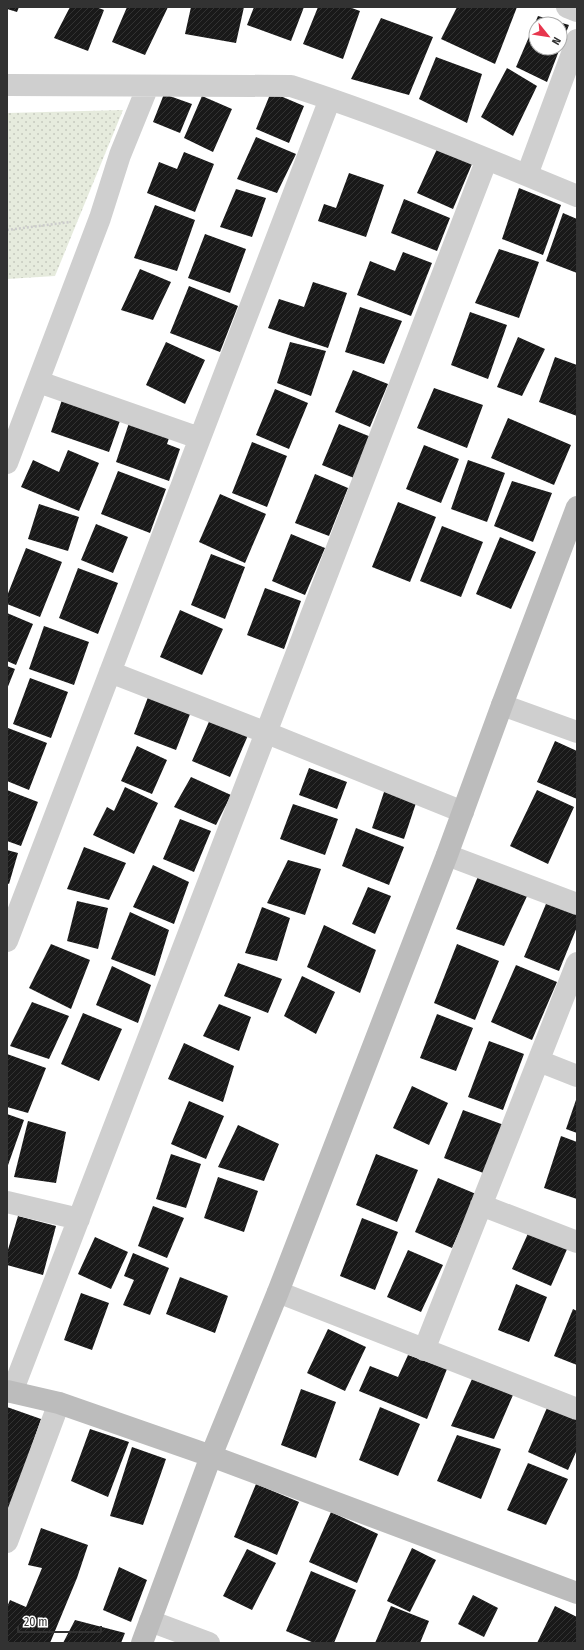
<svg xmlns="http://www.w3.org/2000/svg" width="584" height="1650" font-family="'Fira Sans Condensed',sans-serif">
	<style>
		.park { fill: url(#park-dots) }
		.building { fill: url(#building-hatch) }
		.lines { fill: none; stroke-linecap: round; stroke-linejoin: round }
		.path { stroke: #ccc; stroke-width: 2.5; stroke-dasharray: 2 2; stroke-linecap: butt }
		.street { stroke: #cfcfcf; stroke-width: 22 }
		.secondary { stroke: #bcbcbc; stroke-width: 22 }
	</style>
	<defs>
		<pattern id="park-dots" width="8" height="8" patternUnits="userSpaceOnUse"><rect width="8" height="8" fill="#e6ebdd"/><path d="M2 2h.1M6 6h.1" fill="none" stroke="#c6cabe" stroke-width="1.8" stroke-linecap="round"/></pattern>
		<pattern id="building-hatch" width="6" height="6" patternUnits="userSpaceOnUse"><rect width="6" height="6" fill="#191919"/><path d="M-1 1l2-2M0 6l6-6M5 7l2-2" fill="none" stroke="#323232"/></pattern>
	</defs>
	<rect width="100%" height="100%" fill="#fff"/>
	<!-- park -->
	<path class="park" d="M123,110l-68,166 -48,3v-166z"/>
	<!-- building -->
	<path class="building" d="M7,7h12l-2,5 -10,-3z
		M70,7h26l8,3 -16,41 -34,-13z
		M127,7h41l-23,48 -33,-13z
		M191,7h53l-8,36 -51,-9z
		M254,7h50l-13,34 -44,-16z
		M318,7h31l11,4 -17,48 -40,-15z
		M457,7h60l-22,57 -54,-25z
		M538,16l31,9 -9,23v-24h-24v24h24l-13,34 -31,-15z
		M381,18l52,19 -24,58 -58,-16z
		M436,57l46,17 -15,49 -48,-24z
		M507,68l30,18 -24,50 -32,-19z
		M271,92l33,14 -15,37 -33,-14z
		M164,94l28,10 -12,29 -27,-11z
		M202,96l30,13 -19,43 -29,-14z
		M256,137l40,17 -19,39 -40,-14z
		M437,149l35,15 -19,45 -36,-16z
		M184,152l30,12 -19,48 -48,-19 12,-31 18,7z
		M349,173l35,12 -18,52 -48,-16 6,-17 12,4z
		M519,188l42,17 -18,50 -41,-16z
		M236,189l30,9 -14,39 -32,-10z
		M404,199l46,19 -13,33 -46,-18z
		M155,205l40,15 -18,51 -43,-13z
		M563,213l14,6v54l-31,-12z
		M205,234l41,15 -16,44 -42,-15z
		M499,249l40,13 -20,56 -44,-15z
		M403,252l29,11 -21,53 -54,-21 13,-34 25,10z
		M140,269l31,13 -18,38 -32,-10z
		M313,282l34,11 -19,55 -60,-20 11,-29 25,8z
		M189,286l49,20 -18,46 -50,-19z
		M360,307l42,14 -18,43 -39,-12z
		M470,312l37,13 -19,54 -37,-14z
		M518,337l27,12 -23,47 -25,-9z
		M166,342l39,18 -20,44 -39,-19z
		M290,342l36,9 -15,45 -34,-13z
		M555,357l22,8v51l-38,-14z
		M353,370l35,14 -18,43 -35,-15z
		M434,388l49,17 -16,43 -50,-20z
		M275,389l33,14 -19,46 -33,-14z
		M63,397l58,21 -12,34 -58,-20z
		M508,418l63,27 -17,40 -63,-27z
		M130,420l40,15 -3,9 13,5 -11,32 -53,-19z
		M339,424l32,13 -17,41 -32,-13z
		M252,442l35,14 -20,51 -35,-14z
		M424,445l35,14 -18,44 -35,-14z
		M68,450l31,13 -20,48 -58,-24 12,-27 26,12z
		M468,460l37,13 -18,49 -36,-13z
		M118,471l48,18 -16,44 -49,-19z
		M315,474l33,14 -19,48 -34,-13z
		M512,481l40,12 -19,49 -39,-16z
		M220,494l46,20 -21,49 -46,-21z
		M398,502l38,15 -26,65 -38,-15z
		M39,504l40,13 -11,34 -40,-12z
		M96,524l32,13 -15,36 -32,-13z
		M442,526l41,16 -22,55 -41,-16z
		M291,534l34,14 -20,47 -33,-14z
		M500,537l36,15 -25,57 -35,-15z
		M26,548l36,14 -22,55 -33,-13v-8z
		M211,554l34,13 -20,52 -34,-14z
		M78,568l40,15 -20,51 -39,-16z
		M265,588l36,13 -17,48 -37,-14z
		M180,610l43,19 -21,46 -42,-18z
		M7,613l26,11 -17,41 -9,-4z
		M44,626l45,16 -15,43 -45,-16z
		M7,666l8,3 -8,20z
		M30,678l38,14 -17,46 -38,-14z
		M150,692l42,17 -16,41 -42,-16z
		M211,717l38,16 -19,44 -38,-16z
		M8,728l39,15 -18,47 -22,-9v-49z
		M555,741l22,10v48l-40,-17z
		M137,746l30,14 -15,34 -31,-13z
		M309,768l38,14 -10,27 -38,-14z
		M191,777l40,18 -15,30 -42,-18z
		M125,787l33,16 -24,51 -41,-19 14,-28 7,4z
		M385,789l32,11 -13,39 -32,-11z
		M7,790l31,12 -17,44 -14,-5z
		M537,790l37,17 -26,57 -38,-18z
		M293,804l45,15 -13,36 -45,-16z
		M180,819l31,12 -17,41 -31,-13z
		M356,828l48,19 -15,38 -47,-19z
		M84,847l42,16 -17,37 -42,-11z
		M7,850l11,3 -9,31 -2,-1z
		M288,860l33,9 -16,46 -38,-12z
		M153,865l36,17 -15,42 -41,-17z
		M479,874l49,20 -24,52 -48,-17z
		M368,887l23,9 -16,38 -23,-10z
		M548,899l29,11v17l-18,44 -35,-14z
		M77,901l31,7 -10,41 -31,-8z
		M262,907l28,11 -13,43 -32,-8z
		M130,912l39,18 -14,46 -44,-17z
		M324,925l52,25 -16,43 -53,-26z
		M51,944l39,16 -19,49 -42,-21z
		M457,944l42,17 -24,59 -41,-17z
		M238,963l44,16 -14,34 -44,-17z
		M516,965l41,17 -25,58 -41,-18z
		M112,966l39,19 -13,38 -42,-18z
		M302,976l33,16 -19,42 -32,-18z
		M32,1002l37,14 -20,43 -39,-13z
		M219,1004l32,13 -12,34 -36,-15z
		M83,1013l39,16 -23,52 -38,-17z
		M437,1014l36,14 -17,43 -36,-13z
		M489,1041l35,13 -21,56 -35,-13z
		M184,1043l50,23 -11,36 -55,-23z
		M7,1054l39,14 -18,45 -21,-6z
		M412,1086l36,17 -19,42 -36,-17z
		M577,1097v36l-11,-4z
		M189,1101l35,15 -18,43 -35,-15z
		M463,1110l41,15 -18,49 -42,-16z
		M7,1114l17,6 -17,48z
		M28,1121l38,11 -10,51 -42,-6z
		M238,1125l41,19 -15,37 -46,-14z
		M561,1136l16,6v57l-33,-11z
		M171,1154l30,10 -15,44 -30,-9z
		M376,1154l42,16 -21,52 -41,-17z
		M218,1177l40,14 -14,41 -40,-14z
		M438,1178l38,16 -24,54 -37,-16z
		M153,1206l31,12 -17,40 -29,-12z
		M18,1216l38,10 -13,49 -36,-10v-12z
		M362,1218l36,14 -23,58 -35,-14z
		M530,1229l38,18 -17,39 -39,-17z
		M95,1237l33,15 -17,37 -33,-15z
		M408,1250l35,15 -22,47 -34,-15z
		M133,1253l36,15 -19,47 -27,-10 11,-25 -10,-4z
		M180,1277l48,19 -13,37 -49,-19z
		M516,1284l31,13 -18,45 -31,-12z
		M81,1293l28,10 -17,47 -28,-10z
		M573,1309l4,2v54l-23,-9z
		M328,1329l38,18 -21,44 -38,-18z
		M408,1355l39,14 -20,50 -68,-28 11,-25 28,11z
		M472,1379l41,16 -19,44 -43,-13z
		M301,1389l35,13 -20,56 -35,-13z
		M549,1403l28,11v36l-9,20 -40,-18z
		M7,1407l34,12 -34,99z
		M380,1407l40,17 -22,52 -39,-16z
		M90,1429l39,13 -21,55 -37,-16z
		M457,1435l44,14 -20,50 -44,-18z
		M132,1447l34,12 -23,66 -33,-9z
		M528,1463l40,16 -22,46 -39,-15z
		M256,1484l43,18 -22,53 -43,-18z
		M331,1512l47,22 -21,49 -48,-21z
		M41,1528l47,17 -11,33 -27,65h-43v-36l3,-7 16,7 16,-39 -14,-3z
		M412,1548l24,12 -26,52 -23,-11z
		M247,1549l29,14 -24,47 -29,-14z
		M119,1567l28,13 -16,42 -28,-12z
		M311,1571l45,19 -22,53h-20l-28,-12z
		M473,1595l25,13 -14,29 -26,-13z
		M391,1606l38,15 -9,22h-45z
		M555,1606l22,11v26h-40z
		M75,1620l50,13 -4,10h-58z"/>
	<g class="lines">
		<!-- path -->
		<path class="path" d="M7,230l64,-8"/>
		<!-- street -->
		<path class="street" d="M567,7l10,4
			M7,85l284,1c97,31 191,71 286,110
			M527,175l50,-135
			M39,382l160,56
			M7,463l93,-245 20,-63 28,-69
			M110,672l157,61 196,79
			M502,705l75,27
			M447,855l130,49
			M7,941l323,-842
			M539,1061l38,15
			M7,1202l72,17
			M481,1205l96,37
			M278,1292l299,117
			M424,1350l153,-387
			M12,1392l475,-1233
			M7,1542l52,-139
			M150,1621l59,22"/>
		<!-- secondary -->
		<path class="secondary" d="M7,1391l52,12 152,53 366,137
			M142,1643l69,-187 67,-164 169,-437 55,-150 75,-198"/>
	</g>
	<!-- border -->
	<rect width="584" height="1650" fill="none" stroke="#323232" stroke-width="16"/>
	<!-- north arrow -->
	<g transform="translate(548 36) rotate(120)"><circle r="19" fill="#ffffff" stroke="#adadad"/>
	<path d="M0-3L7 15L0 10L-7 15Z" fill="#e7364d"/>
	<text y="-6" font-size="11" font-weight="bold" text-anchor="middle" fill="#323232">N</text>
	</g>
	<!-- scale -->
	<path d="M18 1626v6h83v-6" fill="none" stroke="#323232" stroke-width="2"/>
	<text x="24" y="1626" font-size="12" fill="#323232" stroke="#ffffff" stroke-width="3" paint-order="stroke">20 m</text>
</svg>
